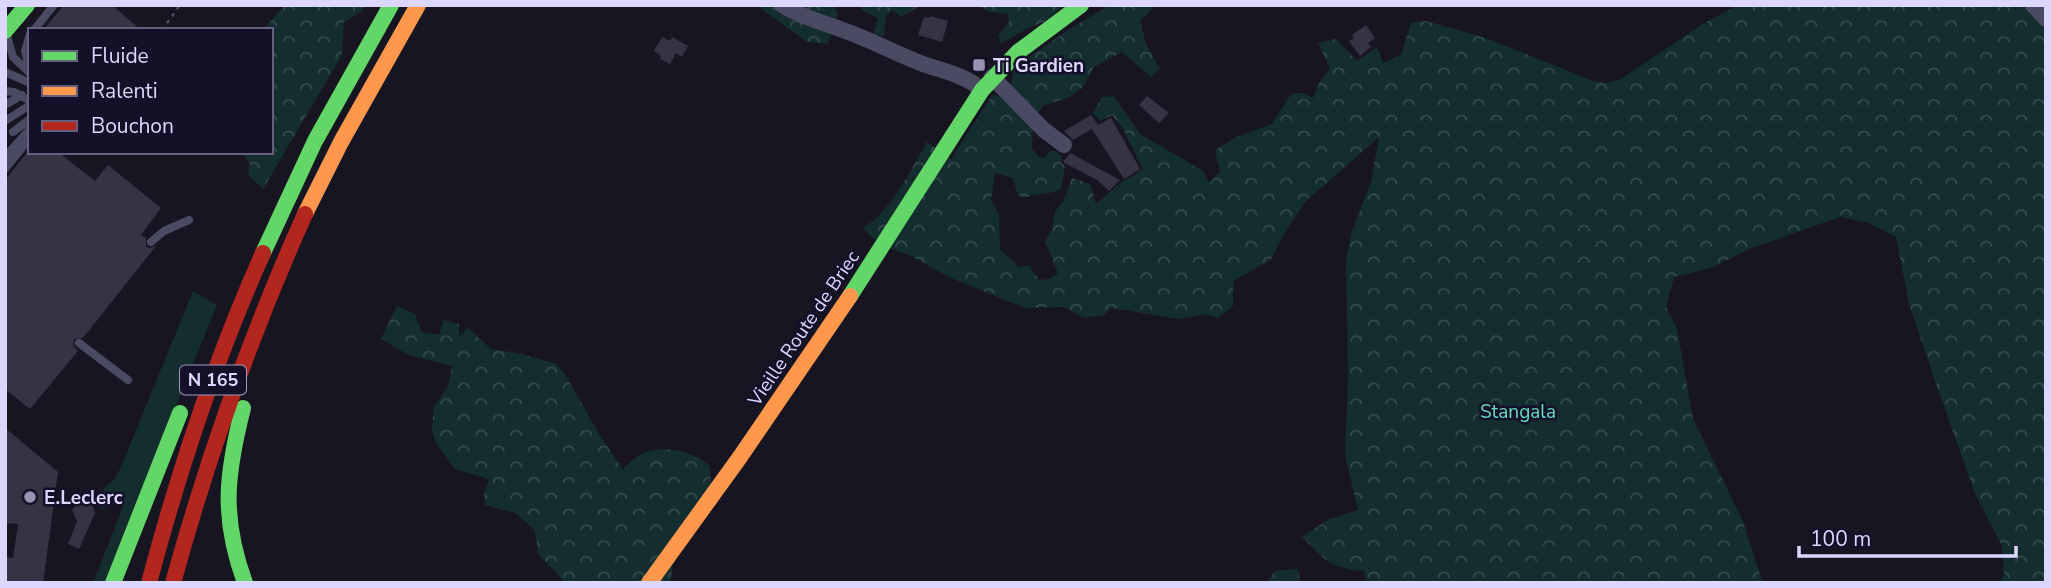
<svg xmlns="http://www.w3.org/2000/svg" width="2051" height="588" font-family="'Nunito Sans',sans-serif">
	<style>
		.grass { fill: #142d2e }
		.forest { fill: url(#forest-crowns) }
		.building { fill: #363344 }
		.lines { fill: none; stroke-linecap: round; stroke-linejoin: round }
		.path { stroke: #46515f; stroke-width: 2.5; stroke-dasharray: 3.5 5; stroke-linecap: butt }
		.lane { stroke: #4b4a63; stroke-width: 8 }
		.street { stroke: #4b4a63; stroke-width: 16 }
		.fast { stroke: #63d668; stroke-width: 16 }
		.slow { stroke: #ff974d; stroke-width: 16 }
		.jam { stroke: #b3261e; stroke-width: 16 }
		.poi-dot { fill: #9793b2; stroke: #141027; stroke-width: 2.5 }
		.labels { text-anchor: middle; stroke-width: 5; stroke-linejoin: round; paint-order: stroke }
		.shield { fill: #141027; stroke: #9f9bbe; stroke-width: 2 }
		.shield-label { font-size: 18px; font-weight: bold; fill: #dbd7ff }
		.poi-label { font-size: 19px; font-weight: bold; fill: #dbd7ff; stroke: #141027; text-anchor: start }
		.street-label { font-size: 19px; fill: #dbd7ff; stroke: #141027 }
		.park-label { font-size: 19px; fill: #62dfbe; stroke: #141027 }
	</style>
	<defs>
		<pattern id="forest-crowns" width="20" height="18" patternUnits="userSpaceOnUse" patternTransform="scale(1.75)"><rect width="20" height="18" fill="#142d2e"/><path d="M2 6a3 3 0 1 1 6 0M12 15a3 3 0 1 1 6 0" fill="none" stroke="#364b4d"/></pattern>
	</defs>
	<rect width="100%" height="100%" fill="#181522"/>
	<!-- grass -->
	<path class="grass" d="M193,291l24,14 -113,278h-11l30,-76 -4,-4h-6l-13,7 4,-22 10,-8 7,-13z"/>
	<!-- forest -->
	<path class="forest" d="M285,5h80l-5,8 -16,9 -2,33 -79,134 -15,-14 2,-11 -9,-12h30v-122h-8z
		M756,5h77l5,8 -10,31 -21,-2z
		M859,5h63l-21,12 -9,-7 -6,6 -2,20 -11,-1 5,-17 -15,-7z
		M982,5h83l-21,17 -16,6 -27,16 -3,-8 11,-14 -1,-8 -19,-2 -8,-5z
		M1110,5h46l-16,16 6,23 14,25 -9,8 -29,-25 -28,15 -11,20 -13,10 -27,9 -10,13 -1,30 8,9h5l3,-5 5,-3 9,6 -1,7 4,3 -4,23c-12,6 -24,4 -37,9l-6,-3 -5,-17 -18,-5 -4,28 8,12 1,36 19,18 10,-2 10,15 11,-1 8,-6 -13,-32 7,-12 3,-17 9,-12 8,-22 18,6 6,20 22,-19 25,-16 -21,-42 -10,-12 -12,6 -7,-8 9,-16 12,-1 26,38 63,37 6,12 11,-11 -5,-22 21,-13 36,-13 19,-30 12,-1 10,5 6,-15 11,-15 -12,-25 18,-4 21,22 20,-14 6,16 18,-8 10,-32 15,-2 60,17 107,43 15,2 13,-4 82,-55 35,-19h308v402l-3,1 3,14v161h-46l4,-9 -2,-28 -27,-52 -42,-119 -24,-71 -13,-67 -27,-14 -29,-6 -88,31 -41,20 -37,9 -8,30 11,22 16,90 49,100 21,64h-396l-3,-12c-34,-3 -38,-10 -62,-34l27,-18 29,-9 -13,-55 3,-77 -2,-118 6,-29 19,-49 8,-45 -74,65 -21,32 -13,26 -38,21v25l-15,12 -12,-4 -27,5 -67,-11 -8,7 -20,3 -20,-11 -39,1 -74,-30 -40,-22 -30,-11 -18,-17c26,-13 49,-61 64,-86l24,17 42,-65 7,3 12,-15 1,-9 9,-11 46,-32z
		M397,306l18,8 7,19 18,1 3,-14 16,4v13l9,-9 23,21 31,5 34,10 9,10 34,60 24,36c4,-4 8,-9 12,-12 21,-16 57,-8 75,8l1,19 -37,57 -3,41h-105l-28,-29 -3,-24 -20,-17 -30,-8 -1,-11 5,-15 -34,-10 -19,-26 -4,-13 2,-23 14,-21 4,-20 -43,-11 -28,-16z
		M1298,569l2,14h-33l8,-12z"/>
	<!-- building -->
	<path class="building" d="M64,5h48l29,25h-98z
		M930,16l18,5 -6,21 -24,-7 6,-18 6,1z
		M1366,25l9,13 -7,5 3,4 -11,9 -11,-15 5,-3 -2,-3z
		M662,37l8,4 2,-4 16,9 -6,11 -6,-4 -6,11 -10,-5 1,-3 -7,-5z
		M1147,96l22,17 -10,10 -20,-18z
		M1091,115l7,10 13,-7 29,51 -16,10 -32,-50 -19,11 -9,-9z
		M30,149v3h28l37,29 13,-16 53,43 -20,27 5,3v9l5,1 5,-2 -73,92 -9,1 -1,6 5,6 -48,58 -25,-20v-209z
		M1070,153l50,27 -11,11 -12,-11 -34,-18z
		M5,428l53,44 -15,111h-38v-26l8,1 5,-34 -13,-1z
		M86,500l6,3 3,10 -16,36 -11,-5 9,-23 -5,-11 6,-8z"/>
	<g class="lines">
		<!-- path -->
		<path class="path" d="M162,30l18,-25"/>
		<!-- lane -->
		<path class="lane" d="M34,30l20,-25
			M6,32l7,25 17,16
			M30,34l-5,17 5,20
			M5,72l25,11
			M5,91l9,1 16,9
			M5,105l17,-10
			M5,121l25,-16
			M13,132l17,-13
			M5,157l25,-28
			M5,169l25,-31
			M151,242l13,-11 25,-11
			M79,343l49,37"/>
		<!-- street -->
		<path class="street" d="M782,5c21,13 43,18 66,27 25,9 49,22 75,32 20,7 42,11 59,26
			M2033,5l13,14
			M992,77l52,53 20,15"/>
		<!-- fast -->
		<path class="fast" d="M5,31l22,-26
			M263,253l52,-112 76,-136
			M850,296l132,-206 36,-38 63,-47
			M243,408c-17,67 -22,109 2,175
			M113,583l67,-170"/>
		<!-- slow -->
		<path class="slow" d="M305,214l36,-72 77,-137
			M649,583l91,-126 110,-161"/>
		<!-- jam -->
		<path class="jam" d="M149,583c30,-113 66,-223 114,-330
			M173,583c35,-127 78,-249 132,-369"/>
	</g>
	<!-- markers -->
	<g class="poi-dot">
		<rect x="972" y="58" width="14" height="14" rx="3.5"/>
		<circle cx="30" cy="497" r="7"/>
	</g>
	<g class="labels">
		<!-- shield labels -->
		<rect class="shield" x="180" y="365.5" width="66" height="29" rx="5"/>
		<g class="shield-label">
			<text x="213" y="386">N 165</text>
		</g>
		<!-- poi labels -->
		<g class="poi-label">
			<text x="993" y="72">Ti Gardien</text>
			<text x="44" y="504">E.Leclerc</text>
		</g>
		<!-- street labels -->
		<g class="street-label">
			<text transform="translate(803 328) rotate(-56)" y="7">Vieille Route de Briec</text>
		</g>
		<!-- park labels -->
		<g class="park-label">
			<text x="1518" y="418">Stangala</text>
		</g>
	</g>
	<!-- border -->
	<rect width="2051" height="588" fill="none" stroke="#dbd7ff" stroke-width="14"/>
	<!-- legend -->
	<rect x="28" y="28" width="245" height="126" fill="#141027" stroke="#64607d" stroke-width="2"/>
	<rect x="42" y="51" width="35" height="10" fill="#63d668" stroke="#64607d" stroke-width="2"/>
	<text x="91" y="63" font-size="21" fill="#dbd7ff">Fluide</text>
	<rect x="42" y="86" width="35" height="10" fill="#ff974d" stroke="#64607d" stroke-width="2"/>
	<text x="91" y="98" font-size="21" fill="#dbd7ff">Ralenti</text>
	<rect x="42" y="121" width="35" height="10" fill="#b3261e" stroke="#64607d" stroke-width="2"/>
	<text x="91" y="133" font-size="21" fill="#dbd7ff">Bouchon</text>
	<!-- scale -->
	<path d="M1799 546v10h217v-10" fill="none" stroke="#dbd7ff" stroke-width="3.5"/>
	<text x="1810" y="546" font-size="21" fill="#dbd7ff" stroke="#141027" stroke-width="5" paint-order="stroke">100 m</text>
</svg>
